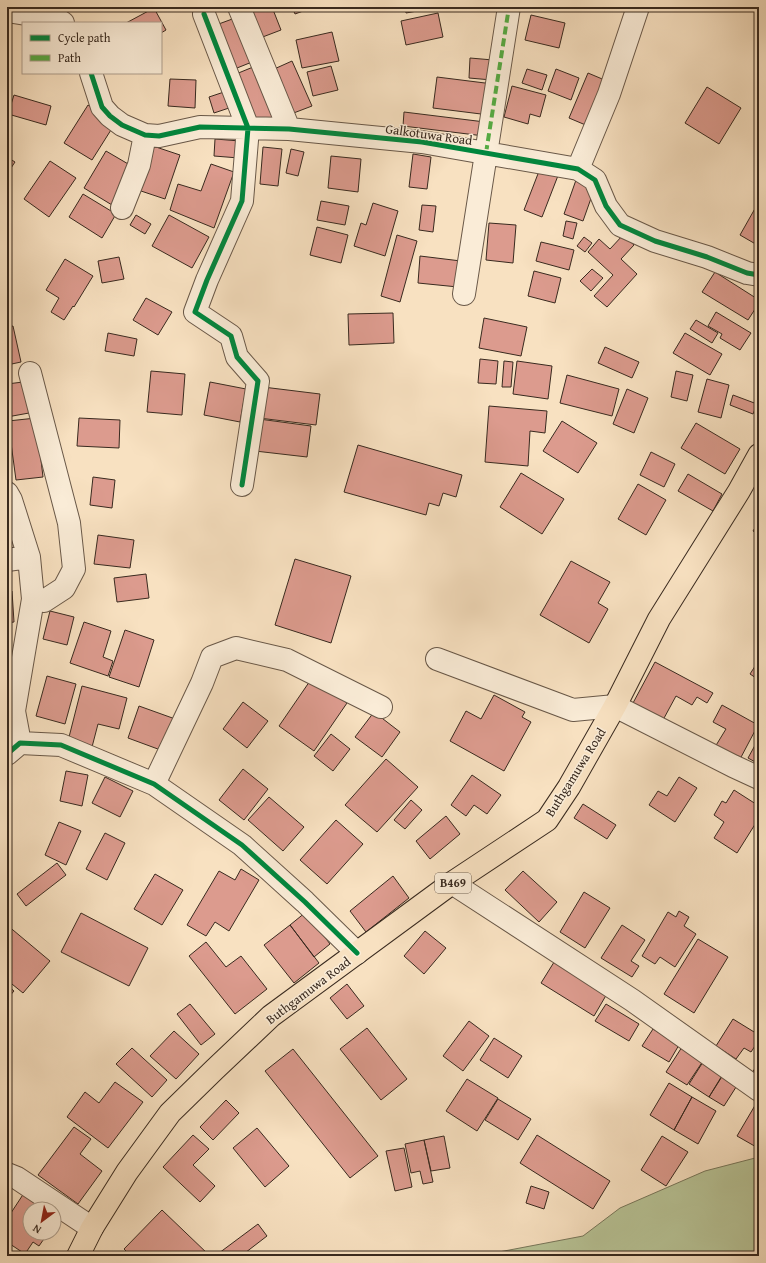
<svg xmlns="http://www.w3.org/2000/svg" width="766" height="1263" font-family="'Gentium Book Plus',serif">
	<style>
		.green { fill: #b8c497; stroke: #78775b }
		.building { fill: #dc9b8e; stroke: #392a1f }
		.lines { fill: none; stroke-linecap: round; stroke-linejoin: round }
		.minor-casing { stroke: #695848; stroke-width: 24 }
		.major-casing { stroke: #392a1f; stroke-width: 24 }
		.minor { stroke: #faecd7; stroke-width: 22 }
		.major { stroke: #f8e1c1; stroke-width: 22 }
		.quiet { stroke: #55ab43; stroke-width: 4; stroke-dasharray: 8 4; stroke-linecap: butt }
		.cycleway-casing { stroke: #faecd7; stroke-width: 8 }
		.cycleway { stroke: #00873e; stroke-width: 5 }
		.labels { text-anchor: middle; stroke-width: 3; stroke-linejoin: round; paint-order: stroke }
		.shield { fill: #faecd7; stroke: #736456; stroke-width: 1 }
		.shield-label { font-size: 12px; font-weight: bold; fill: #392a1f }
		.street-label { font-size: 13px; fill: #392a1f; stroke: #faecd7 }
	</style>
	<rect width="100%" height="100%" fill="#f8e1c1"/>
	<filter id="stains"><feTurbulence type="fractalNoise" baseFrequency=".005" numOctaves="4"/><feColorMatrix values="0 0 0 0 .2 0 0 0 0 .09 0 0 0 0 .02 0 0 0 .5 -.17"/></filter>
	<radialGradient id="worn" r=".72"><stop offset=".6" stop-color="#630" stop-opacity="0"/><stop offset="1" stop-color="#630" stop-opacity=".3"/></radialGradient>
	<!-- green -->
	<path class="green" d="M759,1157v99h-281l105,-20 37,-28 85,-37z"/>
	<!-- building -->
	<path class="building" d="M248,7h24l9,23 -21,8z
		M292,7h22l-19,7z
		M405,7h29v1l-28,5z
		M154,8l12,22 -5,3v-10h-35z
		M438,13l5,24 -37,8 -5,-24z
		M531,15l34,8 -6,25 -34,-8z
		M235,18l17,44 -20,8 -16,-45z
		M332,32l7,29 -37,7 -6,-28z
		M470,58l23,2 -1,20 -23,-2z
		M292,61l20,45 -21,8 -19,-44z
		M258,65l21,51 -22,9 -21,-51z
		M331,66l7,24 -25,6 -6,-24z
		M527,69l20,6 -5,15 -20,-7z
		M556,69l23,9 -8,22 -23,-9z
		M588,73l19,8 -19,45 -19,-8z
		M437,77l56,7 -4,31 -56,-7z
		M170,79l26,1 -1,28 -27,-2z
		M512,86l34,9 -6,22 -10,-3 -2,10 -24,-7z
		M707,87l34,21 -22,36 -34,-21z
		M230,90l5,16 -21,7 -5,-16z
		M14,95l37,11 -5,19 -38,-11z
		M88,105l28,17 -24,38 -28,-17z
		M404,112l81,10 -1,14 -81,-10z
		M215,139l25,2 -1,17 -25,-2z
		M150,145l30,10 -15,44 -30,-10z
		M263,147l19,2 -4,37 -18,-2z
		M291,149l13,3 -6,24 -12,-3z
		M106,151l29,17 -23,37 -28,-17z
		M413,154l18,3 -4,32 -18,-2z
		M331,156l30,3 -3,33 -30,-4z
		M7,157l8,5 -8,12z
		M50,161l26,17 -27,39 -25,-18z
		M211,164l23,8 -20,56 -44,-18 8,-26 23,7z
		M541,166l18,7 -17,44 -18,-7z
		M576,180l19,7 -12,34 -19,-7z
		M83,194l33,20 -14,24 -33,-21z
		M321,201l28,5 -4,19 -28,-5z
		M373,203l25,8 -13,45 -31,-10 7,-23 5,2z
		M422,205l14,1 -3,26 -14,-2z
		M757,205l2,1v40l-19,-11z
		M136,215l15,9 -6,10 -15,-9z
		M169,215l40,22 -17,31 -40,-22z
		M566,221l11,2 -4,16 -10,-3z
		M489,223l27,2 -3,38 -27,-3z
		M317,227l31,8 -7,28 -31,-8z
		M397,235l20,6 -17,61 -19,-6z
		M623,235l11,10 -13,14 16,15 -30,33 -13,-11 19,-21 -25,-23 11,-13 11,10z
		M584,237l8,6 -7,9 -8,-6z
		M541,242l33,8 -5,20 -33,-9z
		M420,256l41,5 -3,26 -40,-4z
		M119,257l5,22 -22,4 -4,-22z
		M65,259l28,17 -19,31 -1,-1 -9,14 -13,-8 8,-14 -13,-8z
		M592,269l11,9 -12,13 -11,-10z
		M534,271l27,7 -6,25 -27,-7z
		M715,272l44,28v3l-11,17 -46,-28z
		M146,298l26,14 -14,23 -25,-15z
		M716,312l35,21 -11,17 -20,-12 2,-4 -14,-8z
		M393,313l1,30 -45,2 -1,-31z
		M484,318l43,9 -6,29 -42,-8z
		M696,320l22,13 -6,10 -22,-14z
		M13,326l8,36 -14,3v-38z
		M108,333l29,6 -3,17 -29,-5z
		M685,333l37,21 -12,21 -37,-22z
		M605,347l34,15 -7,16 -34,-15z
		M480,359l18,2 -2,23 -18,-1z
		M504,361l9,1 -2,25h-9z
		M517,361l35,5 -4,33 -35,-5z
		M151,371l34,3 -3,41 -35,-3z
		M676,371l17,4 -6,26 -16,-4z
		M567,375l52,14 -7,27 -52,-13z
		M707,379l22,6 -8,33 -23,-6z
		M23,382l6,31 -22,4v-33z
		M210,382l36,7 -6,33 -36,-7z
		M263,387l57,7 -4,31 -57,-7z
		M627,389l21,9 -14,35 -21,-9z
		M733,395l24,9 -4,10 -23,-9z
		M489,406l58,5 -2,22 -15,-2 -2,35 -43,-4z
		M36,418l7,59 -27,3 -8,-59z
		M79,418l41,2 -1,28 -42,-2z
		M259,419l52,7 -4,31 -52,-6z
		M562,421l35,22 -19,30 -35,-22z
		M696,423l44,26 -15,25 -44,-26z
		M358,445l104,30 -6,22 -13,-4 -4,13 -10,-3 -3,12 -82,-23z
		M651,452l24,12 -11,23 -24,-12z
		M521,473l43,26 -22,35 -42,-27z
		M688,474l34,20 -9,17 -35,-20z
		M93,477l22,3 -3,28 -22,-3z
		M638,484l28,16 -20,35 -28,-16z
		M759,521v14l-6,-4z
		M98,535l36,5 -4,28 -36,-4z
		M295,559l56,17 -20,67 -56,-18z
		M571,561l39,21 -12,21 10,6 -19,34 -49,-28z
		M146,574l3,24 -32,4 -3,-24z
		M7,591h5l2,31 -7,1z
		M50,611l24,6 -7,28 -24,-6z
		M84,622l27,9 -8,26 10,4 -5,15 -38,-13z
		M125,630l29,10 -15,47 -30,-10z
		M759,660v20l-9,-6z
		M655,662l58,31 -6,10 -10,-6 -5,8 -16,-9 -13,24 -30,-17z
		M47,676l29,8 -11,40 -29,-8z
		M312,678l35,25 -33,48 -35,-25z
		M82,686l45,12 -8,31 -21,-5 -6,23 -24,-6z
		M494,695l31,17 -3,5 9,5 -27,49 -54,-30 16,-30 15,8z
		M243,702l25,19 -21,27 -24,-19z
		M722,705l36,20 -19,36 -24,-14 11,-18 -13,-7z
		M139,706l39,14 -12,32 -38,-14z
		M374,712l26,20 -18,25 -27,-20z
		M331,734l19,15 -17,22 -19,-15z
		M759,738v26l-11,-6z
		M386,759l32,28 -41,45 -32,-27z
		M243,769l25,20 -24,31 -25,-20z
		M66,771l22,4 -6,31 -22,-5z
		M472,775l29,20 -14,19 -13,-9 -8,11 -15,-11z
		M105,777l28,14 -13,26 -28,-14z
		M679,777l18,11 -22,34 -26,-17 9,-14 9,5z
		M734,790l25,16v12l-22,35 -23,-15 10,-16 -10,-7 8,-14 4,2z
		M269,797l35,30 -21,24 -35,-31z
		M411,800l11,10 -17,19 -11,-9z
		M583,804l33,21 -9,14 -33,-21z
		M446,816l14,18 -30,25 -14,-18z
		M336,820l27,24 -36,40 -27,-24z
		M59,822l22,9 -15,34 -21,-10z
		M105,833l20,10 -18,37 -21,-11z
		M57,863l9,12 -40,31 -9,-12z
		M241,869l18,11 -30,51 -14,-9 -9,14 -19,-11 32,-54 16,9z
		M523,871l34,31 -18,20 -34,-32z
		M155,874l28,16 -21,35 -28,-16z
		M393,876l16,22 -43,34 -16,-21z
		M584,892l26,16 -25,40 -25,-16z
		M679,911l10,6 -5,9 12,8 -21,33 -15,-10 -5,7 -13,-8 26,-44 8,5z
		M306,912l24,32 -16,13 -24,-32z
		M81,913l67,35 -19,38 -68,-34z
		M7,925l43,36 -27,32 -16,-13z
		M290,925l29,38 -25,20 -30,-38z
		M622,925l23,15 -14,21 8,5 -7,11 -31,-19z
		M425,931l21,17 -22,26 -20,-18z
		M698,939l30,18 -34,56 -30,-19z
		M206,942l20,25 15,-11 26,33 -32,25 -46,-58z
		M556,959l52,33 -14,24 -53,-33z
		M347,984l17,22 -17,13 -17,-21z
		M7,985l7,6 -7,8z
		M190,1004l25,30 -14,11 -24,-31z
		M606,1004l33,20 -10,17 -34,-20z
		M733,1019l26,16v5l-8,12 -7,-4 -8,11 -20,-13z
		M469,1021l20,15 -26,35 -20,-15z
		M367,1028l40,51 -26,21 -41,-51z
		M653,1029l26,16 -10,17 -27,-16z
		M174,1031l25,23 -23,25 -26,-23z
		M494,1038l28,18 -14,22 -28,-18z
		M682,1047l21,14 -16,24 -21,-13z
		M132,1048l35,32 -15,17 -36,-33z
		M293,1049l85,107 -28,22 -85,-107z
		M703,1062l20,12 -14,23 -20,-13z
		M759,1062v16l-7,-5z
		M723,1075l15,9 -14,22 -15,-9z
		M467,1079l31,19 -21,33 -31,-20z
		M115,1082l28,20 -35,46 -41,-31 18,-25 14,11z
		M669,1083l23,14 -18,33 -24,-15z
		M692,1097l24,14 -18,33 -24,-14z
		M498,1099l33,20 -13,21 -33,-20z
		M226,1100l13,13 -26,27 -13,-13z
		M757,1102l2,2 -1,44 -21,-12z
		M74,1127l17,12 -11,15 22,17 -24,33 -40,-29z
		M257,1128l32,38 -24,21 -32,-39z
		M193,1135l16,14 -16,16 22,21 -15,16 -37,-35z
		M537,1135l73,46 -17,28 -73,-46z
		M444,1136l6,32 -19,3 -7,-31z
		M662,1136l26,16 -22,34 -25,-16z
		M424,1140l9,42 -10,2 -3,-13 -9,2 -6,-29z
		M404,1148l8,39 -17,4 -9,-40z
		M531,1186l18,6 -5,17 -18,-6z
		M26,1190l35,23 -7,11v-15h-24v24h18l-9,13 -6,-4 -8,12 -18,-12v-23z
		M162,1210l47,45 -1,1h-77l-7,-7z
		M258,1224l9,12 -26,20h-26z"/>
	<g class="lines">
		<defs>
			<path id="minor" d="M239,7l50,122
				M7,11l50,8 6,4
				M204,14l44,114 -6,73 -35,79 -12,32 36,24 6,21 21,24 -16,104
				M91,73l11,34 8,9 12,9 23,10 14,1 41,-9 89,2 133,13 156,27 17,11 11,26 14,19 35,16 52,16 40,16 12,2
				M578,169l31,-75 29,-87
				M122,208l17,-43 6,-30
				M464,294l45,-287
				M30,373l39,150 5,46 -10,19 -20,13 -11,-2
				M7,493l4,7 18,57 4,42 -19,112 6,32
				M7,560l22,-3
				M437,659l136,51 42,-4 118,60 26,12
				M7,754l13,-11 41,2 93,39 88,61 63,57 52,51
				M154,784l48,-101 10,-26 24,-9 51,12 94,47
				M452,883l180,117 127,90
				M7,1174l10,4 75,50"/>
			<path id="major" d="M78,1256l14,-28 35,-56 43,-59 44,-43 57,-54 181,-133 95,-63 22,-33 46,-81 44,-87 80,-128 20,-36"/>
		</defs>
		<!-- minor casing -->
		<use href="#minor" class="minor-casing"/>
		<!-- major casing -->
		<use href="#major" class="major-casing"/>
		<!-- minor -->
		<use href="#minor" class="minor"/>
		<!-- major -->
		<use href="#major" class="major"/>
		<!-- quiet -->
		<path class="quiet" d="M486,153l23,-146"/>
		<defs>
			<path id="cycleway" d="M204,14l44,114 -6,73 -35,79 -12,32 36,24 6,21 21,24 -16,104
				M91,73l11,34 8,9 12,9 23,10 14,1 41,-9 89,2 133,13 156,27 17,11 11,26 14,19 35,16 52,16 40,16 12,2
				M7,754l13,-11 41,2 93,39 88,61 63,57 52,51"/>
		</defs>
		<!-- cycleway casing -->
		<use href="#cycleway" class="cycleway-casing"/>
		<!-- cycleway -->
		<use href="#cycleway" class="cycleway"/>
	</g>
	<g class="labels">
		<!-- shield labels -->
		<rect class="shield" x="435" y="873" width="36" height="20" rx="3"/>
		<g class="shield-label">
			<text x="453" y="887">B469</text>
		</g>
		<!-- street labels -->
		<g class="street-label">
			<text transform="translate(429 134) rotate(8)" y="5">Galkotuwa Road</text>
			<text transform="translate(575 772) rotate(-58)" y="5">Buthgamuwa Road</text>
			<text transform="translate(308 990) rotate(-37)" y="5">Buthgamuwa Road</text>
		</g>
	</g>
	<!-- margin -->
	<rect width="766" height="1263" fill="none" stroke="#f8e1c1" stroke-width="24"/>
	<rect x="8" y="8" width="750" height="1247" fill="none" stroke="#392a1f" stroke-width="2"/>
	<rect x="12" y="12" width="742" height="1239" fill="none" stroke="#392a1f"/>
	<!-- legend -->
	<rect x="22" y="22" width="140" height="52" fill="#faecd7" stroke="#ad9e8d"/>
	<rect x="30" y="35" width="20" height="6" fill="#00873e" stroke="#ad9e8d"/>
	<text x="58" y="42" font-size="12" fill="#392a1f">Cycle path</text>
	<rect x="30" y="55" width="20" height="6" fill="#55ab43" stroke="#ad9e8d"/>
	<text x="58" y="62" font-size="12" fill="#392a1f">Path</text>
	<!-- north arrow -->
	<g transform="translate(42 1221) rotate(212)"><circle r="19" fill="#faecd7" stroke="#ad9e8d"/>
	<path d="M0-3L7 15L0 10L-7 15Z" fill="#8f2418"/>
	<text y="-6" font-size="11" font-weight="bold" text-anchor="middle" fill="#392a1f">N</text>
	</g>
	<rect width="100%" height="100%" filter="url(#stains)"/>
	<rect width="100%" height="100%" fill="url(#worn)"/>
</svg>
